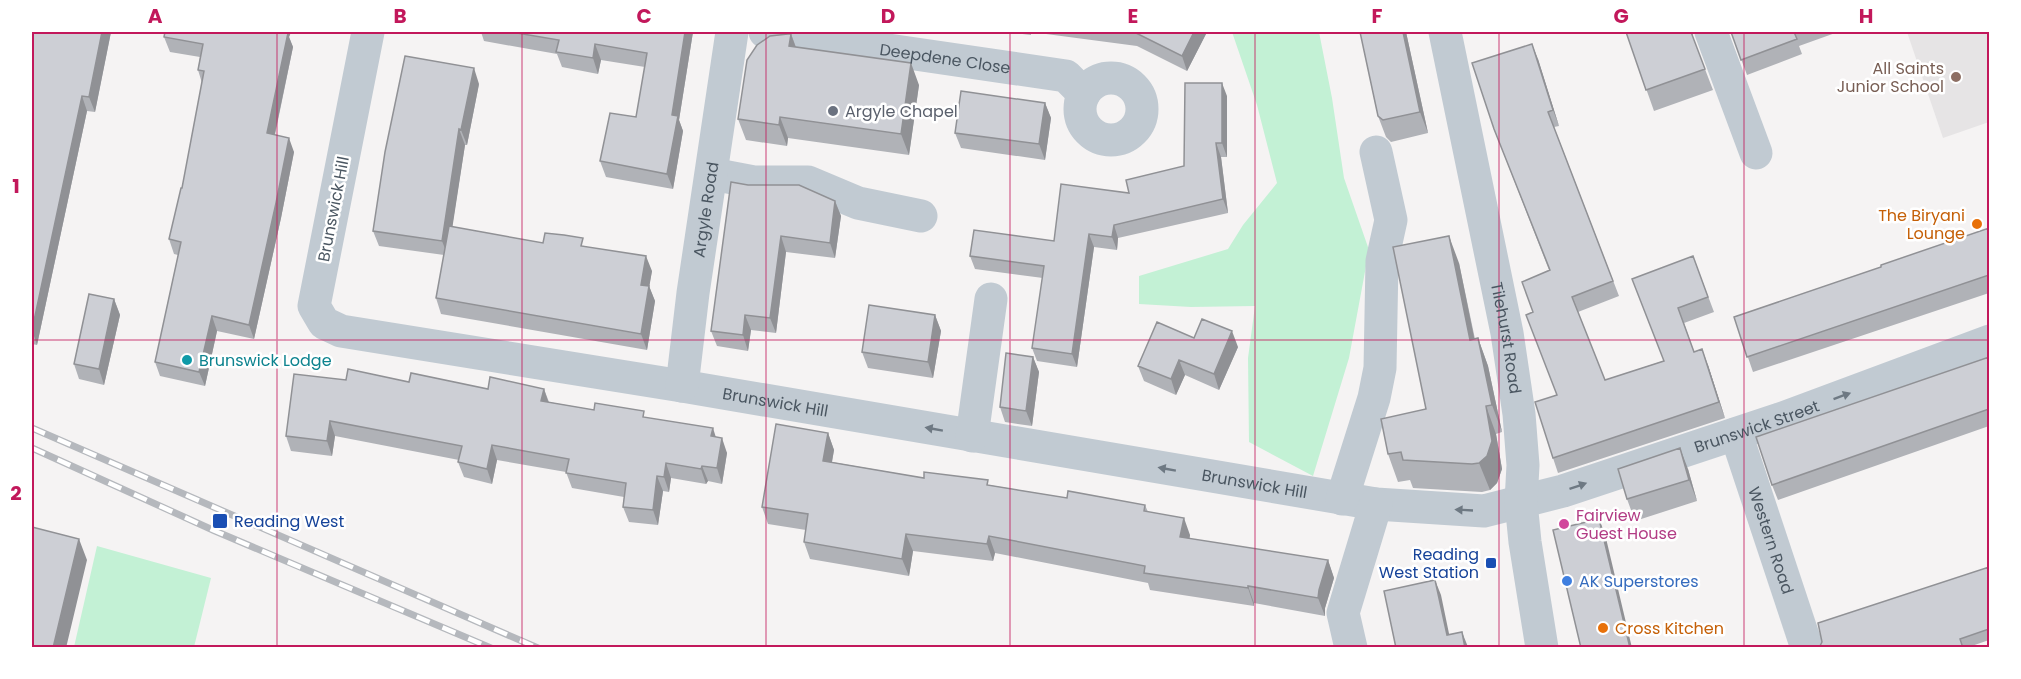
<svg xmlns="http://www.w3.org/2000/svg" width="2021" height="679" font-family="Poppins,sans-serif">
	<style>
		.education { fill: #e6e4e5 }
		.green { fill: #c3f1d5 }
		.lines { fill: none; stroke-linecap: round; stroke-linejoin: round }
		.minor { stroke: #c1cad2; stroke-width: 33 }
		.rail-casing { stroke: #b5b8bd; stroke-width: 7 }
		.rail { stroke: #fff; stroke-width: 4.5; stroke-dasharray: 14; stroke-linecap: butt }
		.wall { fill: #b0b2b7 }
		.shaded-wall { fill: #909195 }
		.building { fill: #cdcfd5; stroke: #909195; stroke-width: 1.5 }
		.oneway { fill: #6e7983 }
		.grid { fill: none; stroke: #c2185b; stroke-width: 1.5; stroke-opacity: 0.55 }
		.education-dot { fill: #8d6e63; stroke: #fff; stroke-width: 2 }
		.worship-dot { fill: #6b7280; stroke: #fff; stroke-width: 2 }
		.food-dot { fill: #e8710a; stroke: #fff; stroke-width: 2 }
		.culture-dot { fill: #0f9aa8; stroke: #fff; stroke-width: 2 }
		.transit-dot { fill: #1a4fb4; stroke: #fff; stroke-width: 2 }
		.hotel-dot { fill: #d1479c; stroke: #fff; stroke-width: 2 }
		.shop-dot { fill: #3f7fe0; stroke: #fff; stroke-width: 2 }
		.labels { text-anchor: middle; stroke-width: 5; stroke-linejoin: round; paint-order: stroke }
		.street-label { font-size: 16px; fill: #4a5661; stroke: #fff }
		.education-label { font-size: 16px; fill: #785e54; stroke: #fff; text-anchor: end }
		.worship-label { font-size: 16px; fill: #5b616d; stroke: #fff; text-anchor: start }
		.food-label { font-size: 16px; fill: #c56008; stroke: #fff; text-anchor: end }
		.culture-label { font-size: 16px; fill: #0d838f; stroke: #fff; text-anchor: start }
		.hotel-label { font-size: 16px; fill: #b23c85; stroke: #fff; text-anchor: start }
		.transit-label { font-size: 16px; fill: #164399; stroke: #fff; text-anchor: start }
		.shop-label { font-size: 16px; fill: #366cbe; stroke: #fff; text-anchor: start }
		.neatline { fill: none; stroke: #c2185b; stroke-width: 2 }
		.grid-label { font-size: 20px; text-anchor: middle; font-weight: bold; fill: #c2185b }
	</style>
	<rect width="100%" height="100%" fill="#f5f3f3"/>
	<!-- education -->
	<path class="education" d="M1907,32h82v90l-46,16z"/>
	<!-- green -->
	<path class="green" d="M1232,32h87l13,66 12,80 25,72 -20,108 -36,118 -64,-34 -1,-84 7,-52 -64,1 -52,-3v-28l89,-27 15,-24 34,-42 -20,-78z
		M97,546l114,32 -17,69h-120z"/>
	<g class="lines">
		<!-- minor -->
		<g class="minor">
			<path id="s1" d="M368,32l-54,274 10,17 17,8 341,55 694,118 108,7 79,-20 217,-72 210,-78"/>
			<path id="s2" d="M765,32l301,44 18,18"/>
			<path id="s3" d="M1445,32l62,301 12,81 4,51 -2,37 4,40 17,106"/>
			<path d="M1711,32l45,121"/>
			<circle cx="1111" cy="109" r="31"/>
			<path d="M712,174l42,8h54l50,21 63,13"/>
			<path id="s4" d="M682,386l11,-93 39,-261"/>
			<path id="s5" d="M1736,434l71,214"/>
			<path d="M972,436l19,-137"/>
			<path d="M1342,499l32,-101 6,-30 2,-107 9,-41 -15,-68"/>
			<path d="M1351,648l-8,-35 33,-109"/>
		</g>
		<defs>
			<path id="rail" d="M32,428l506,220
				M32,448l183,83 276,117"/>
		</defs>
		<!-- rail casing -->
		<use href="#rail" class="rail-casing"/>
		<!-- rail -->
		<use href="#rail" class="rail"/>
	</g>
	<!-- wall -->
	<path class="wall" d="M32,32h79l-16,80 -8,-1 -50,234 -5,-1z
		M165,32h126l-2,5 4,10 -18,88 19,17 -13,66 -27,121 -37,-8 -12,55 -45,-10 -5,-14 23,-107 -4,-1 -5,-15 13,-51 20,-105 -4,-13 2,-13 -30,-5 -6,-15z
		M481,32h212l-14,88 4,11 -10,58 -67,-12 -6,-16 36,-44 9,-50 -44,-7 -3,14 -36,-7 -5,-13 -73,-13z
		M1004,32h201l1,2 -19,37 -50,-25 -106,-14v3z
		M1360,32h46l22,101 -37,9 -5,-5 -8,-21z
		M1626,32h67v6l20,52 -59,21z
		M1731,32h107l-39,14 3,8 -55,21z
		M791,34l5,13 123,38 -10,70 -121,-17 -1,8 -41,-6 -8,-21z
		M1538,59l21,67 -5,1 65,169 -41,16 27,68 58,-19 30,-105 21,56 -30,11 10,29 14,13 17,53 -167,55 -5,-15 4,-63 -24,-83 16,-42 -55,-141z
		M479,84l-12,61h-2l-13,82 91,16 42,3 67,25 -3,15 6,15 -8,49 -206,-36 -5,-16 8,-43 -65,-9 -6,-15z
		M1227,96v61h-6l7,56 -110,25 -1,12 -23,-3 -17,120 -40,-6 -5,-13 11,-70 -68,-9 -5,-13 84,-15 75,-48 55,-27z
		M1045,103l6,15 -6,42 -84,-12 -6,-15z
		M731,182l104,19 6,15 -6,42 -49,-6 -10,81 -25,-3 -3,21 -31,-5 -6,-15z
		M1989,228v65l-236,79 -19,-55 147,-50z
		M1459,263l16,76 3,-1 10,28 14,66 -6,2 6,35 -5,14 -7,7 -8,2 -69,-4 -3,-8 -12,2 -10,-28 38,-45z
		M114,299l6,16 -16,70 -25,-6 -5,-15z
		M935,315l6,16 -8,47 -65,-10 -6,-16z
		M1194,338l44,9 -19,43 -34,-15 -9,20 -32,-14 -6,-15z
		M1033,357l6,15 -7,54 -27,-4 -5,-15z
		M1989,357v69l-211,74 -6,-15z
		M346,380l63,2 79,7h56l5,13 45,8 53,8 69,19 11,16 -5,31 -14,-3 -2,3 -35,-6 -2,14 -6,-1 -5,34 -29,-3 -6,-15 1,-10 -52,-9 -6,-16 -69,-12 -5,24 -28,-7 -6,-15 1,-2 -124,-24 -3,20 -41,-5 -5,-15z
		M828,433l6,17 -2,12 92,16 65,7 78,13 78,7 3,7 42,23 -1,4 139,21 6,18 -9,30v8l-71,-13v3l-104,-16 -2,-7 -153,-30 -2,8 -80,-10 -4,25 -99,-17 -6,-17 2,-12 -38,-6 -6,-17z
		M1688,469l9,32 -62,20 -8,-22z
		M1989,567v73l-23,8h-147z"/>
	<!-- shaded-wall -->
	<path class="shaded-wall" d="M102,32h9l-16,80 -6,-15z
		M282,32h9l-2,5 4,10 -21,100 -5,-14z
		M685,32h8l-14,88 4,11 -10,58 -6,-15 5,-59z
		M1194,32h11l1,2 -19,37 -5,-15z
		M1403,32h3l22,101 -8,-21z
		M791,34l8,22 -10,-10z
		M595,44l6,16 -3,14 -5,-16z
		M1532,44l6,15 21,67 -6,-16z
		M911,63l8,22 -10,70 -8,-21z
		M474,68l5,16 -12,61 -6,-15z
		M1222,83l5,13v61l-5,-14z
		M82,96l5,15 -50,234 -5,-15z
		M1045,103l6,15 -6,42 -6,-16z
		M780,117l8,21 -1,8 -8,-21z
		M459,129l6,16 -17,111 -6,-15z
		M289,138l5,14 -13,66 -27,121 -5,-14z
		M1216,143l5,14 7,56 -5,-14z
		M835,201l6,15 -6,42 -5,-15z
		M1114,225l4,13 -1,12 -5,-13z
		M1089,234l5,13 -17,120 -5,-13z
		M781,236l5,16 -10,81 -6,-15z
		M1449,236l10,27 21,104 -10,-27z
		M646,256l6,15 -5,29 -6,-15z
		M649,286l6,15 -8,49 -6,-16z
		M114,299l6,16 -16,70 -5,-16z
		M745,315l6,15 -3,21 -5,-16z
		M935,315l6,16 -8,47 -5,-16z
		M212,316l5,15 -12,55 -6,-14z
		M1232,331l6,16 -19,43 -5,-16z
		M1478,338l10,28 14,66 -10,-27z
		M1702,349l6,16 17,53 -6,-16z
		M1033,357l6,15 -7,54 -6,-15z
		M1179,360l6,15 -9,20 -5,-16z
		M544,389l5,15 -8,-3z
		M1486,406l10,28 6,35 -5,14 -7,7 -11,-27z
		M330,421l5,15 -3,20 -5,-15z
		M713,428l5,16 -7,-8z
		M828,433l6,17 -5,28 -6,-17z
		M722,438l5,15 -5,31 -5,-16z
		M492,445l5,15 -5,24 -5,-15z
		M1680,448l8,21 9,32 -8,-21z
		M666,463l5,15 -2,14 -5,-15z
		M702,466l6,15 -2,3 -5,-15z
		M657,476l6,15 -5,34 -5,-15z
		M1184,518l6,17 -3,20 -7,-18z
		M1599,519l6,15 27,114h-2z
		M906,534l7,17 -4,25 -7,-17z
		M989,536l6,17 -2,8 -6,-17z
		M79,539l8,21 -21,88h-13z
		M1328,560l6,18 -9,30v8l-7,-18 1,-8z
		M1435,580l6,15 11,53 -5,-13z
		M1248,586l6,17v3l-6,-18z
		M1462,632l6,15v1h-3z"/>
	<!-- building -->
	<path class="building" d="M32,32h70l-13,65 -7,-1 -50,234z
		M165,32h117l6,1 -21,100 22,5 -13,65 -27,122 -37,-9 -13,56 -44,-10 26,-120 -12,-3 12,-51h1l22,-117 -6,-1 5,-26 -39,-7z
		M511,32h174l-13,83 6,1 -11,58 -67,-13 10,-48 26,4 11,-64 -52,-9 -2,14 -37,-6 3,-12z
		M1134,32h60l-12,24z
		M1360,32h43l17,80 -37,8 -5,-4z
		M1626,32h65l14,37 -59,21z
		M1731,32h63l3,7 -56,21z
		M788,34h3l-2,12 122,17 -10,71 -121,-17 -1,8 -41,-6 9,-59 10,-15 13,-9z
		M1532,44l21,66 -5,2 65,169 -41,16 33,83 59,-19 -32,-82 61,-23 15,41 -30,11 16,44 8,-3 17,53 -166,56 -18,-56 22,-7 -31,-80 7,-3 -11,-30 28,-12 -56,-141 -22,-66z
		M405,56l69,12 -13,62 -2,-1 -17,112 -69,-10 12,-79z
		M1185,83h37v60h-6l7,56 -109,26 -2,12 -23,-3 -17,120 -40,-6 12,-82 -74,-10 4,-26 80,11 7,-57 68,9 -3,-13 58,-14z
		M961,91l84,12 -6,41 -84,-11z
		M731,182l17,3h51l36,16 -5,42 -49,-7 -11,82 -25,-3 -2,20 -32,-4z
		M449,226l94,17 2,-10 19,2 19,3 -2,8 65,10 -5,29 8,1 -8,48 -205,-36z
		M1989,228v47l-242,82 -13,-40 147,-50v-2z
		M1449,236l21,104 8,-2 14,67 -6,1 6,35 -5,15 -8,7 -7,1 -69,-4 -2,-8 -13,2 -7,-35 45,-10 -33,-162z
		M89,294l25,5 -15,70 -25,-5z
		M869,305l66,10 -7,47 -66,-10z
		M1202,319l30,12 -18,43 -35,-14 -8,19 -33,-13 19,-44 37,16z
		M1006,353l27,4 -7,54 -26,-4z
		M1989,357v52l-217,76 -16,-48z
		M348,369l61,13 2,-9 77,16 2,-12 54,12 -3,12 53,9 1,-7 49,8 -1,6 70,11 -2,8 11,2 -5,30 -15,-2 -1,3 -35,-6 -2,14 -7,-1 -4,34 -30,-3 3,-24 -60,-10 3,-14 -77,-14 -5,24 -29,-7 4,-16 -132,-25 -3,20 -41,-5 8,-62 52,6z
		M776,424l52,9 -5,28 101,17v-6l64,8 -1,5 80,13 1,-7 77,14 -1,6 40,7 -4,19 148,23 -9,30 -1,8 -70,-12v2l-104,-15 1,-7 -156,-30 -2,8 -81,-10 -4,25 -98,-17 4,-28 -46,-7z
		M1680,448l9,32 -62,19 -9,-30z
		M1599,519l31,129h-49l-28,-118z
		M32,527l47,12 -26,109h-21z
		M1989,567v62l-29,10 3,9h-144l3,-6 -4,-19z
		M1435,580l12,55 15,-3 3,16h-69l-12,-57z"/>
	<!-- one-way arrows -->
	<defs><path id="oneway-solid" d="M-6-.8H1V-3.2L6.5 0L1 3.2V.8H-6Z" transform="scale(1.5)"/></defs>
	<g class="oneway">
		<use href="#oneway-solid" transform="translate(1842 396) rotate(-20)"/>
		<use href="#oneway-solid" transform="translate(934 429) rotate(-170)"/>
		<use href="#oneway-solid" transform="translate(1167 469) rotate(-170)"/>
		<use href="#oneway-solid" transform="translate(1578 486) rotate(-19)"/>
		<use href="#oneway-solid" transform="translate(1464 510) rotate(-177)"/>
	</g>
	<!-- grid -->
	<path class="grid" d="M277,32v616M522,32v616M766,32v616M1010,32v616M1255,32v616M1499,32v616M1744,32v616M32,340h1958"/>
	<!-- markers -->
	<circle class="education-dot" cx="1956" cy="77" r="6"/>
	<circle class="worship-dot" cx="833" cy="111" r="6"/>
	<g class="food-dot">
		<circle cx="1977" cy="224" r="6"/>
		<circle cx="1603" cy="628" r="6"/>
	</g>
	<circle class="culture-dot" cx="187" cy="360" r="6"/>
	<g class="transit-dot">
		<rect x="212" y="513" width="16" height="16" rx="3"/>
		<rect x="1485" y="557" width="12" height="12" rx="3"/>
	</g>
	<circle class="hotel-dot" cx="1564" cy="524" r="6"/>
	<circle class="shop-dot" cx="1567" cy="581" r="6"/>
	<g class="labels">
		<!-- street labels -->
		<g class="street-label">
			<text dy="6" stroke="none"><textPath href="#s2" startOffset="182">Deepdene Close</textPath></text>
			<text transform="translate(333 209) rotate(-79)" y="6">Brunswick Hill</text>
			<text dy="6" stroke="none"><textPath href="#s4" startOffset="178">Argyle Road</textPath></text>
			<text dy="6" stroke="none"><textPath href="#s3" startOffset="312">Tilehurst Road</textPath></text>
			<text dy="6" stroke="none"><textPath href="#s1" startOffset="758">Brunswick Hill</textPath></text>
			<text dy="6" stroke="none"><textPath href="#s1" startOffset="1761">Brunswick Street</textPath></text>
			<text dy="6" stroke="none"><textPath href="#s1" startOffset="1244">Brunswick Hill</textPath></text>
			<text dy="6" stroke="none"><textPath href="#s5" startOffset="112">Western Road</textPath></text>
		</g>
		<!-- education labels -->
		<g class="education-label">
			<text x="1944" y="74">All Saints<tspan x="1944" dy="18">Junior School</tspan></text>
		</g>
		<!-- worship labels -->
		<g class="worship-label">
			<text x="845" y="117">Argyle Chapel</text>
		</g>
		<!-- food labels -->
		<g class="food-label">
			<text x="1965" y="221">The Biryani<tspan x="1965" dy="18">Lounge</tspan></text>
			<text x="1615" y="634" text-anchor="start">Cross Kitchen</text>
		</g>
		<!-- culture labels -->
		<g class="culture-label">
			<text x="199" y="366">Brunswick Lodge</text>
		</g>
		<!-- hotel labels -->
		<g class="hotel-label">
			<text x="1576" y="521">Fairview<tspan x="1576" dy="18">Guest House</tspan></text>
		</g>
		<!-- transit labels -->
		<g class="transit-label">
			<text x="234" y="527">Reading West</text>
			<text x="1479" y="560" text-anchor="end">Reading<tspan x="1479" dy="18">West Station</tspan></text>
		</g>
		<!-- shop labels -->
		<g class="shop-label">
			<text x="1579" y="587">AK Superstores</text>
		</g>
	</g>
	<!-- border -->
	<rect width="2021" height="679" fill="none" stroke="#ffffff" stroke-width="66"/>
	<rect x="33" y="33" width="1955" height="613" class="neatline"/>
	<g class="grid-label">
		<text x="155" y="23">A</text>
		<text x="400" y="23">B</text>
		<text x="644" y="23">C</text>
		<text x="888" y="23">D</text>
		<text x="1133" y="23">E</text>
		<text x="1377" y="23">F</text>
		<text x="1621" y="23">G</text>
		<text x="1866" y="23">H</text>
		<text x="16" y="193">1</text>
		<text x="16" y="500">2</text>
	</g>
</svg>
